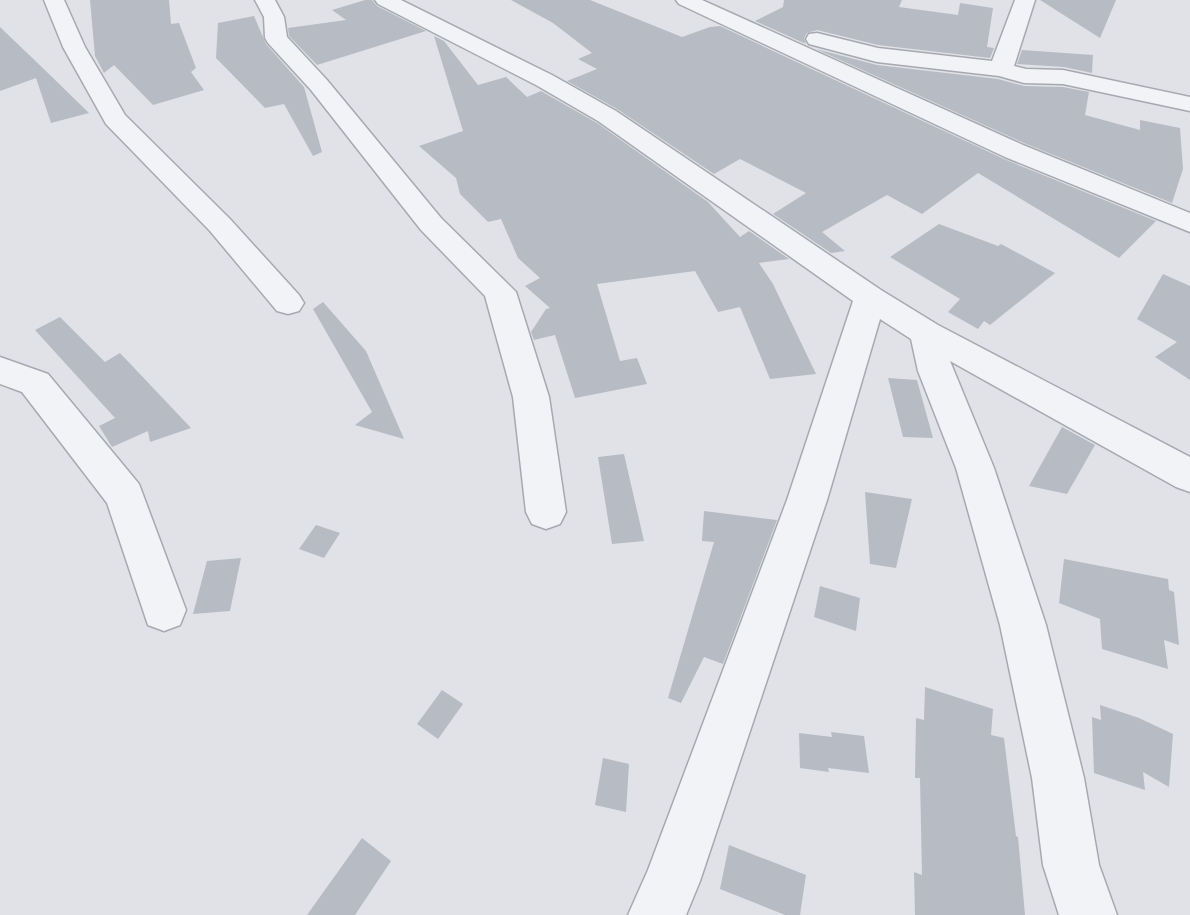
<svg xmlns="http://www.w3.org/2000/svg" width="1190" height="915" font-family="Jost,sans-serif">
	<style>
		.building { fill: #b7bbc3 }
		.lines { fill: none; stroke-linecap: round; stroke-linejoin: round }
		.minor-casing { stroke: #a6a9b0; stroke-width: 3 }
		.minor { fill: #f2f3f6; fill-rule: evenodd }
	</style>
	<rect width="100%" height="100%" fill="#e0e2e7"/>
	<!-- building -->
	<path class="building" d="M90,0h79l2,24 8,-1 17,45 -5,4 13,18 -51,15 -39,-40 -10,8 -9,-17z
		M365,0h7l5,6 49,25 -109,34 -28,-29 -1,-8 58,-8 -14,-10z
		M511,0h79l92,37 28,-10 10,-1 284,133 152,62 -37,37 -141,-85 -56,41 -35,-19 -65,37 23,19 -14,2 -58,-39 33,-21 -66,-34 -26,15 -97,-65 -50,-28 30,-12 -19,-10 14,-6 -39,-30z
		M784,0h118l-3,7 59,8 2,-12 33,5 -6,39 7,1 -4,10 -112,-13 -61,-15 -10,3 -3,5 2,6 -51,-23 28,-14z
		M1040,0h76l-16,38z
		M254,16l12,28 38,43 18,65 -9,4 -29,-52 -19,4 -49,-50 2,-35z
		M0,27l49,47 40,39 -38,10 -15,-45 -36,13z
		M434,36l10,5 34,44 28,-8 21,20 14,-6 56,32 111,79 32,35 9,-6 40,28 -30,4 14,21 43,90 -46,5 -30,-72 -22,5 -23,-41 -98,13 23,77 17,-3 10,26 -72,14 -20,-63 -21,5 -3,-8 15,-23 4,-1 -25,-22 15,-8 -22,-20 -17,-39 -13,3 -28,-28 -4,-16 -37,-32 44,-15z
		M816,49l61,16 121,14 26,7 39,1 26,5 -4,23 55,15v-10l40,8 3,41 -11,34 -148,-60z
		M1022,50l71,5 -1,18 -28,-6 -47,-3z
		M939,224l59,22 3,-2 54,29 -65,52 -6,-4 -6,8 -30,-17 12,-13 -70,-42z
		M1163,274l27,12v94l-35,-23 22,-15 -40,-23z
		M323,302l43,49 38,88 -49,-14 17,-13 -59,-103z
		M60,317l45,45 15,-9 71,75 -41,14 -2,-11 -36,16 -13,-21 16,-8 -80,-88z
		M888,378l29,2 16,58 -30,-1z
		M1062,427l33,18 -28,49 -38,-8z
		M624,454l20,87 -32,3 -14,-87z
		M865,492l47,7 -16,69 -26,-4z
		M704,511l73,9 -54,144 -19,-7 -23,46 -13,-5 46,-156 -12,-1z
		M316,525l24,8 -16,25 -25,-9z
		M241,558l-11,53 -37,3 14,-53z
		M1064,559l104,20 1,11 5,2 5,53 -15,-5 4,29 -66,-20 -2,-30 -41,-16z
		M820,586l40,12 -4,33 -42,-14z
		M925,687l68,22 -2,26 13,3 12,98 2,1 7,78h-110l-1,-43 8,3 -2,-97h-5l1,-60 8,2z
		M442,690l21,14 -25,35 -21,-15z
		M1100,705l39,13 34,16 -4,53 -26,-15 2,18 -51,-17 -2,-56 9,3z
		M831,732l33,4 5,37 -41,-5 1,4 -29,-4 -1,-35 33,4z
		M603,758l26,6 -3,48 -31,-7z
		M362,838l29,23 -36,54h-48z
		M729,845l77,30 -6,40h-15l-65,-26z"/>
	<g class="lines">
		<defs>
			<path id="minor" d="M44,0h20l21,47 40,68 105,104 69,76 5,8 -5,8 -11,3 -11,-3 -67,-80 -104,-107 -43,-77z
				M255,0h20l9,17 3,20 40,43 114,138 75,74 33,105 17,115 -6,12 -14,5 -14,-5 -6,-12 -13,-115 -28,-101 -64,-66 -110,-140 -43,-47 -3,-5 -1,-21z
				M375,0h26l151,75 64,36 265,179 57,35 252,132v35l-14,-5 -226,-126 44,107 52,157 38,153 15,87 18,50h-58l-16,-50 -11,-87 -32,-153 -44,-157 -38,-97 -7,-32 -31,-20 -53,181 -127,381 -14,34h-58l20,-45 139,-370 66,-199 -255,-180 -62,-36 -158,-81z
				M676,0h26l321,145 167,68v19l-185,-75 -326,-153z
				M1015,0h20l-21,66 12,3 37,1 127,27v14l-127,-27 -39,-1 -25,-7 -122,-14 -68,-18 -3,-5 3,-5 8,-1 61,15 114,13z
				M0,357l48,17 91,110 47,126 -6,15 -16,6 -16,-6 -41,-122 -85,-111 -22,-8z"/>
		</defs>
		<!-- minor casing -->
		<use href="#minor" class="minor-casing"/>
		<!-- minor -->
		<use href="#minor" class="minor"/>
	</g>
</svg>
